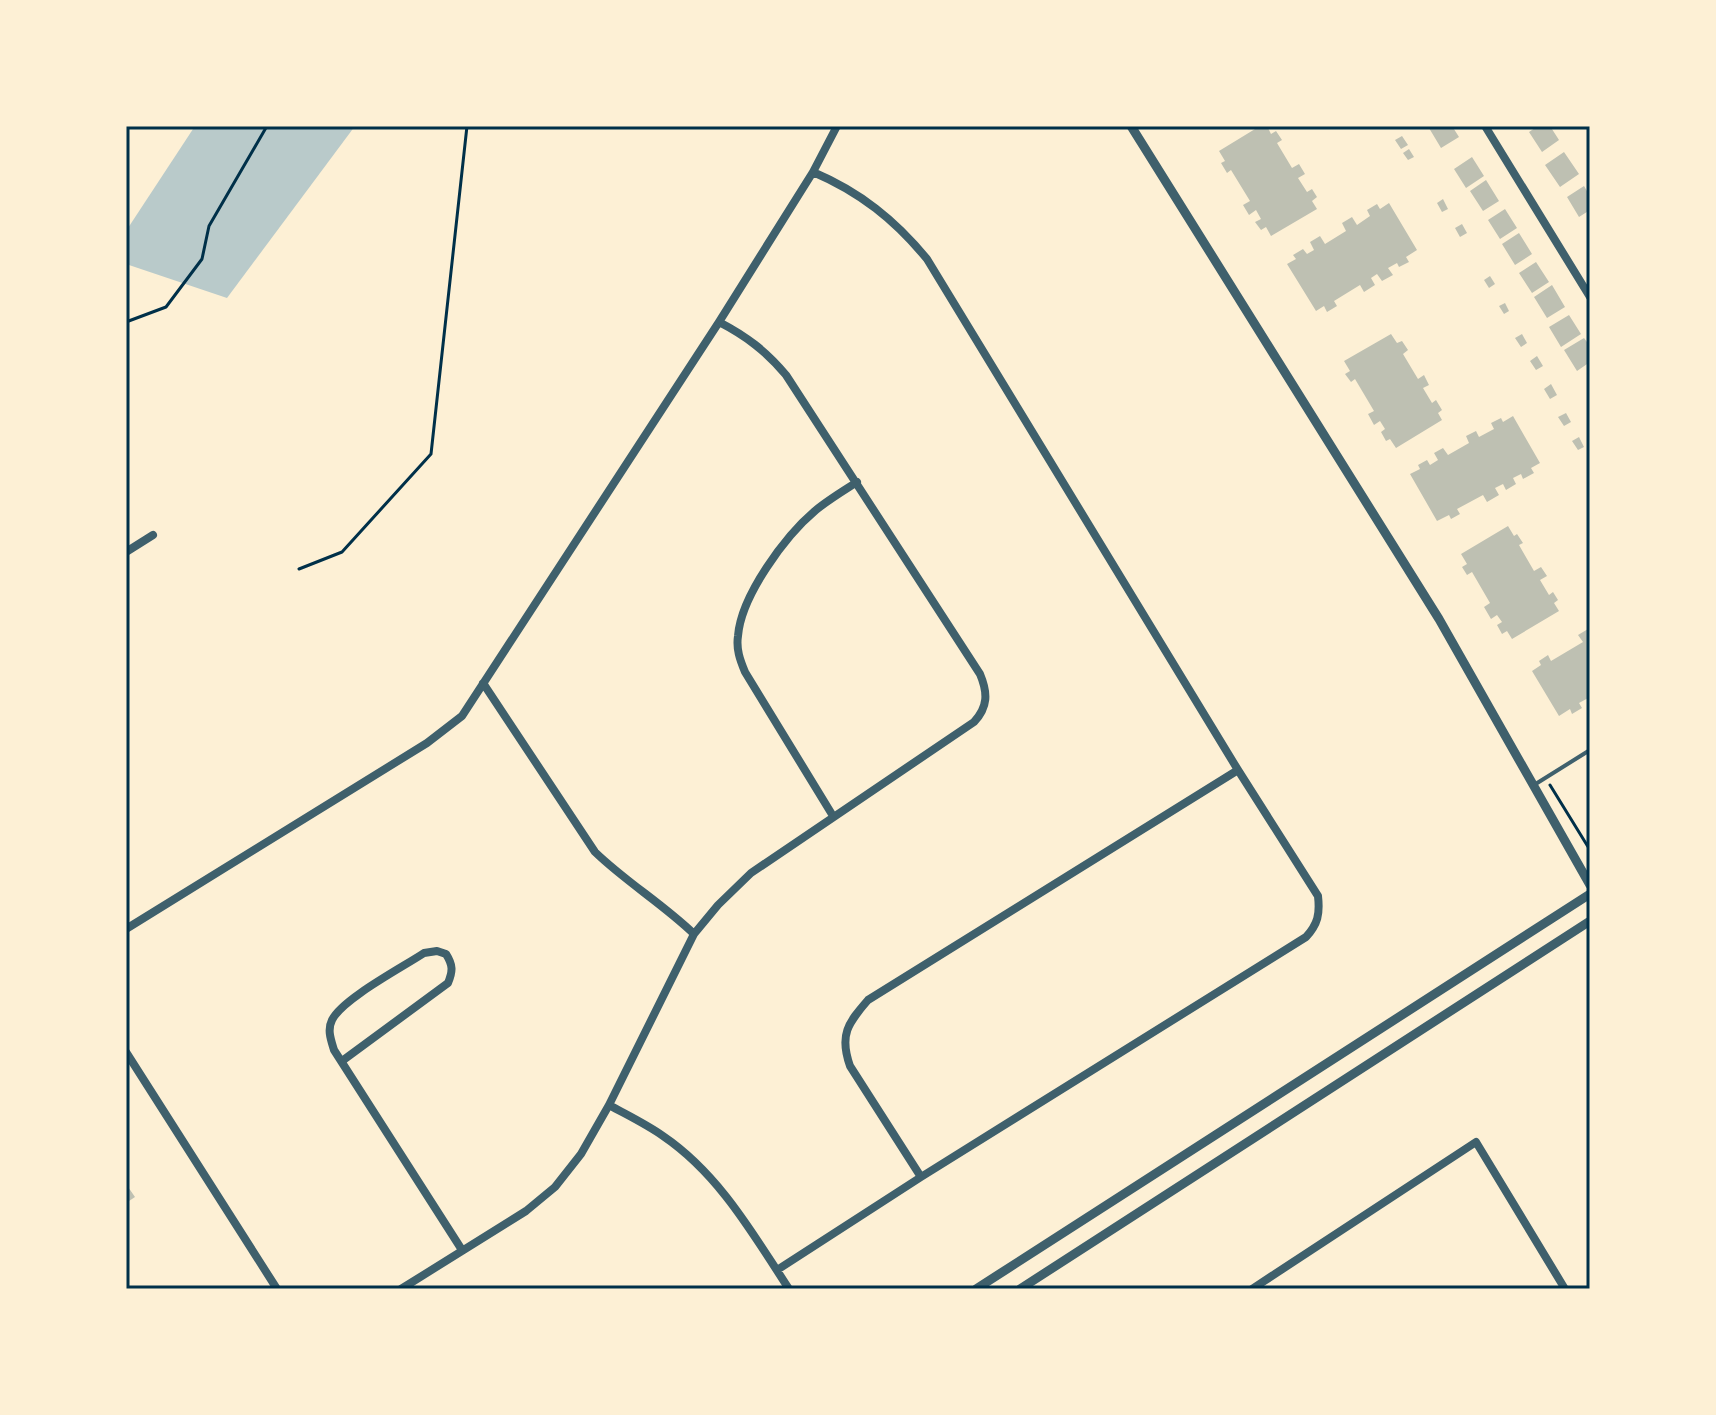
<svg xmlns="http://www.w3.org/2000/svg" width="1716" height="1415" font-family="'Noto Sans',sans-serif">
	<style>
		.green { fill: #b9caca }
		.building { fill: #bec0b2 }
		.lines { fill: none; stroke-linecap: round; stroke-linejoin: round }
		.path { stroke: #003049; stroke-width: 3 }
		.service { stroke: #3f606c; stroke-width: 4 }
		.minor { stroke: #3f606c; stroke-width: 8 }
		.tertiary { stroke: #3f606c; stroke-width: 9 }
		.neatline { fill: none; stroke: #003049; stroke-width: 3 }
	</style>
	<rect width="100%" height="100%" fill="#fdf0d5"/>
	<!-- green -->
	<path class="green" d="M195,126h160l-128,172 -101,-34v-33z"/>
	<!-- building -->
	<path class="building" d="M1260,126h7l4,8 5,-3 6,9 -5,3 15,25 7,-4 6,10 -7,4 9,14 5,-3 5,8 -5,4 5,8 -46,27 -5,-9 -5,3 -6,-8 6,-3 -5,-9 -7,5 -6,-10 7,-4 -19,-31 -4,3 -6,-10 4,-2 -6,-10z
		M1433,126h19l7,11 -18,11 -12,-20z
		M1538,126h12l9,14 -17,12 -13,-20z
		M1402,136l6,9 -7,4 -6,-9z
		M1409,149l5,8 -6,3 -5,-7z
		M1564,152l15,22 -19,13 -15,-22z
		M1472,157l12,19 -18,12 -12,-19z
		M1486,180l13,21 -16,10 -13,-20z
		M1584,186l6,10v14l-11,7 -12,-20z
		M1443,199l5,10 -6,3 -5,-9z
		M1389,203l28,47 -11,7 3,5 -10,5 -2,-4 -9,5 5,7 -11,6 -5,-7 -6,4 4,7 -11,7 -4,-7 -26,16 3,5 -10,6 -3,-6 -8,5 -29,-47 9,-5 -3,-4 10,-6 4,5 7,-4 -4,-8 10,-6 5,8 21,-13 -4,-8 10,-6 5,8 13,-9 -3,-6 10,-6 3,5z
		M1505,209l12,19 -17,11 -12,-19z
		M1462,224l5,9 -7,4 -5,-9z
		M1519,233l13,21 -17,11 -13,-21z
		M1536,262l13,20 -17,11 -13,-20z
		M1490,276l5,8 -6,4 -5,-8z
		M1552,285l13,22 -18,11 -13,-21z
		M1505,303l4,8 -5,3 -5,-8z
		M1569,315l12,19 -20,13 -12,-20z
		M1391,334l6,9 5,-2 6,9 -5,4 15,25 6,-4 5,10 -6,3 9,15 4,-3 6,10 -4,3 4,7 -46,28 -6,-9 -4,2 -5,-9 4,-3 -5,-8 -6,4 -6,-11 6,-3 -19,-32 -4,3 -6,-8 5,-3 -6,-10z
		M1522,334l5,9 -6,4 -6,-9z
		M1584,338l6,8v16l-13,9 -13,-21z
		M1537,356l6,10 -7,4 -6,-9z
		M1551,384l6,11 -7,4 -6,-10z
		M1566,413l5,9 -7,4 -6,-9z
		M1513,416l27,47 -9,5 3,5 -11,6 -2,-5 -8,4 3,6 -10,6 -3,-6 -8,4 4,7 -12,7 -4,-7 -26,14 3,5 -9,5 -2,-4 -12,6 -27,-47 10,-5 -2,-4 9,-5 3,5 8,-5 -4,-7 9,-5 5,7 21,-12 -3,-7 10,-5 3,6 15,-8 -3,-6 10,-5 2,4z
		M1579,437l5,10 -6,3 -6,-9z
		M1508,526l6,10 3,-2 6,9 -4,2 15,26 7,-4 6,9 -7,4 9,15 4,-3 5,8 -4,3 5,8 -47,28 -5,-8 -5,3 -5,-9 5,-3 -5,-7 -6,4 -7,-12 6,-4 -18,-31 -5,3 -5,-8 5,-3 -6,-10z
		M1588,629l2,4v64l-11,6 3,5 -10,6 -2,-5 -11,7 -27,-45 9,-6 -2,-4 9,-6 3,6 32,-19 -5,-7z
		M126,1184l9,13 -9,6z"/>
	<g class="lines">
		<!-- path -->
		<path class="path" d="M126,322l40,-15 36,-48 7,-33 58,-100
			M299,569l43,-17 89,-98 36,-328
			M1550,785l40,65"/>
		<!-- service -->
		<path class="service" d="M1534,785l56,-35"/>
		<!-- minor -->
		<path class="minor" d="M1485,126l105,171
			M126,552l27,-17
			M483,683l112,169c31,30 68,52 99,82
			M833,816l-88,-144c-5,-12 -9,-23 -7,-36 3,-40 47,-100 78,-126 12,-10 27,-19 41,-28
			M126,929l301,-186 35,-27 257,-394 94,-150 24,-46
			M126,1052l151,237
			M342,1061l106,-78c5,-12 5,-18 -2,-29l-9,-3 -13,2c-21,14 -82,46 -92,67 -5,10 -1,20 2,30l128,200
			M609,1105c18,10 37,19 54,31 56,38 90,98 126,153
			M921,1177l-71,-111c-11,-31 -2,-43 18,-66l370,-230
			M777,1270l144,-93 385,-240c12,-13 14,-23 12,-41l-80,-126 -311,-511c-32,-39 -67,-67 -114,-87
			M401,1289l125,-78 29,-24 26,-33 28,-49 85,-171 24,-29 33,-32 223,-151c14,-15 14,-29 6,-48l-194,-299c-20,-24 -40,-39 -67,-53
			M1252,1289l224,-147 89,147"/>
		<!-- tertiary -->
		<path class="tertiary" d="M1131,126l308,493 151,266
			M976,1289l614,-395
			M1020,1289l570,-368"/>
	</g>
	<!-- border -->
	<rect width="1716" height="1415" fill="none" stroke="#fdf0d5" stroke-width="256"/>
	<rect x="128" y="128" width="1460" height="1159" class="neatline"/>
</svg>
